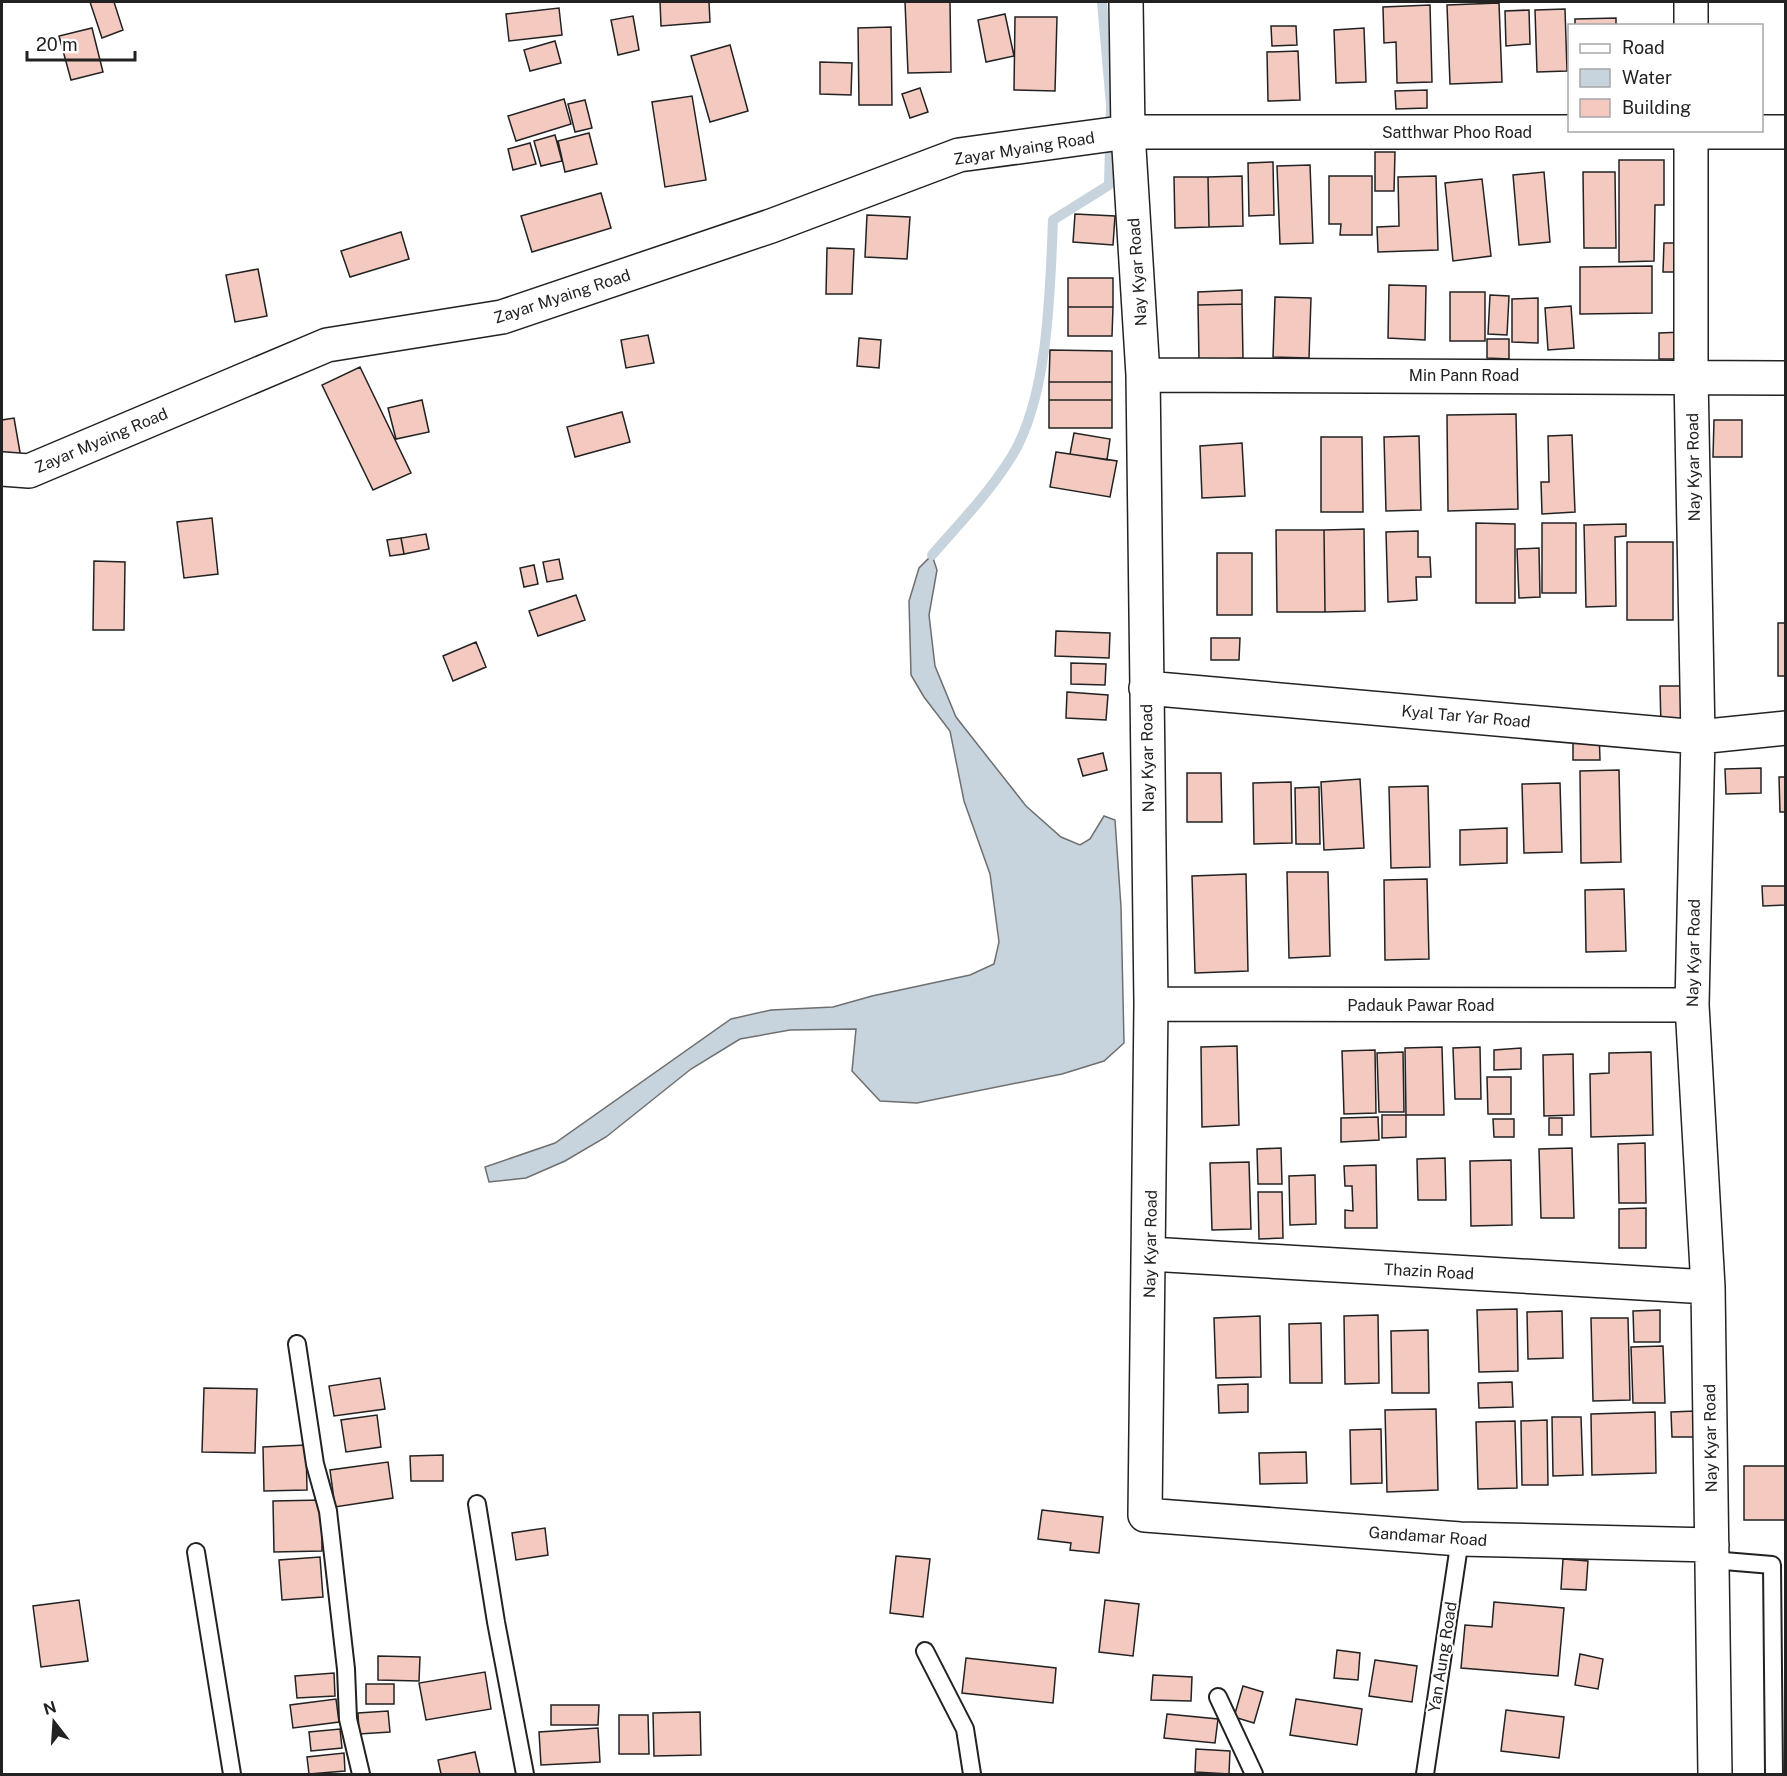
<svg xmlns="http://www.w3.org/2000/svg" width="1787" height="1776" font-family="'Public Sans',sans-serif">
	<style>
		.water { fill: #c7d3dd; stroke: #6f6f6f; stroke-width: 1.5 }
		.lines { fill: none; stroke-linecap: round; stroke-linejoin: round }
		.stream { stroke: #c7d3dd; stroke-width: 10 }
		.building { fill: #f3c9c0; stroke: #222; stroke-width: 1.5 }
		.lane-casing { stroke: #222; stroke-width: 20 }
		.street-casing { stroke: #222; stroke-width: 36 }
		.lane { stroke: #fff; stroke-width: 16 }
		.street { stroke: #fff; stroke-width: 33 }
		.labels { text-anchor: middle; stroke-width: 4.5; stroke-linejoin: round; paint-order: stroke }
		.street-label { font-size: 16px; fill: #222; stroke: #fff }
	</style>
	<rect width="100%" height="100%" fill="#fff"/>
	<!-- water -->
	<path class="water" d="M932,555l5,15 -8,45 6,51 21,51 70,89 35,31 19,8 10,-6 14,-23 11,4 6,87 3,136 -20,18 -42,13 -145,29 -37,-2 -28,-30 4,-42 -66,1 -50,9 -49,30 -85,68 -41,24 -39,17 -37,4 -4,-15 70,-24 176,-124 40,-9 62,-3 39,-11 98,-21 24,-11 5,-22 -9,-68 -26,-73 -14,-70 -26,-34 -13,-22 -2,-74 10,-33z"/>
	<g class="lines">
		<!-- stream -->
		<path class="stream" d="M932,555c27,-31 58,-63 80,-99 37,-61 38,-167 41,-236l56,-35 2,-80 -9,-103"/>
	</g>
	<!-- building -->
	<path class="building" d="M90,2h24l9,28 -21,8z
		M660,2h49l1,20 -49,4z
		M905,2h45l1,70 -43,1z
		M1499,3l3,79 -52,2 -3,-79z
		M1430,5l2,77 -35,1 -1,-41 -12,1 -1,-36z
		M559,8l3,27 -53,6 -3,-27z
		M1565,9l2,62 -30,1 -2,-62z
		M1529,10l1,34 -24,2 -1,-35z
		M1005,14l9,42 -28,6 -8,-42z
		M633,16l6,34 -21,5 -7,-35z
		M1015,17h42l-2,74 -41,-1z
		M1616,18v8h-41v-7z
		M1271,26h25l1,19 -25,1z
		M891,27l1,78h-33l-1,-77z
		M92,28l11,44 -32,8 -12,-44z
		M1364,28l2,54 -30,1 -2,-53z
		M555,41l6,22 -31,8 -6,-21z
		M730,45l18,66 -38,11 -19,-66z
		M1298,51l2,49 -32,1 -1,-49z
		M820,62l32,1 -1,32 -31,-1z
		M920,88l8,24 -18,6 -8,-24z
		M1427,90v18l-31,1 -1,-18z
		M692,96l14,84 -41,7 -13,-85z
		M564,99l7,25 -55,17 -8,-25z
		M585,100l7,28 -17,4 -7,-28z
		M589,133l8,31 -32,8 -7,-31z
		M555,135l7,26 -21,5 -7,-25z
		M530,143l6,21 -23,6 -5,-21z
		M1375,152h20l-1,39h-19z
		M1619,160h45v45h-9l-1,56 -35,1z
		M1273,162l1,53 -25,1 -1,-53z
		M1310,165l3,78 -33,1 -3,-78z
		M1544,172l6,70 -31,3 -6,-70z
		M1583,172h32l1,76h-32z
		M1242,176l1,50 -34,1 -1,-50z
		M1329,176h43v59h-32l1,-11h-12z
		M1436,176l2,74 -60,2 -1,-25 22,-1 -1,-49z
		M1174,177h34l1,50 -34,1z
		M1482,179l9,77 -38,5 -8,-78z
		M601,193l10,35 -79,24 -11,-36z
		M1075,214l40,2 -2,29 -40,-3z
		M867,215l43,2 -3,42 -42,-2z
		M401,232l8,27 -59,18 -9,-26z
		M1664,243h19v29h-20z
		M827,248l27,1 -2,45h-26z
		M1652,266v47l-72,1v-47z
		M258,269l9,47 -32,6 -9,-47z
		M1068,278h45v29h-45z
		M1389,285l37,1 -1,54 -37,-2z
		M1242,290v14l-44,1v-13z
		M1450,292h35v49h-35z
		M1490,295l19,1 -2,39 -19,-1z
		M1275,297l36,1 -2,60 -36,-1z
		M1538,298v45l-26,-1v-43z
		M1242,304l1,54 -44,2 -1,-55z
		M1571,306l3,42 -26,2 -3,-42z
		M1068,307h45l-1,29h-44z
		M1683,332l-1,27h-23v-26z
		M648,335l6,28 -28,5 -5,-28z
		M859,338l22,2 -2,28 -22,-2z
		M1487,339h22v20l-22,-1z
		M1050,350l62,1v31h-63z
		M360,367l51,106 -38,17 -51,-105z
		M1049,382h63v18h-63z
		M422,400l7,32 -33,7 -8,-31z
		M1049,400h63v28h-63z
		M622,412l8,30 -55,15 -8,-30z
		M1516,414l2,95 -70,2 -1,-96z
		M14,418l7,40 -19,3v-41z
		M1714,420h28v37h-29z
		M1074,433l36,6 -3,21 -37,-6z
		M1572,435l3,77 -33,2 -1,-32h8l-1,-46z
		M1419,436l2,74 -35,1 -2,-74z
		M1321,437h41l1,75h-42z
		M1242,443l3,53 -43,2 -2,-52z
		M1056,452l61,9 -7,36 -60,-10z
		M212,518l6,56 -34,4 -7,-56z
		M1476,523l39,1v79h-39z
		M1542,523h34v70h-34z
		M1626,524v12l-11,1 1,69 -30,1 -2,-82z
		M1364,529l1,82 -40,1 -1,-82z
		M1276,530h48l1,82h-48z
		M1418,531v26h12l1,20h-15l1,23 -29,2 -2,-70z
		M426,534l3,15 -25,5 -3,-16z
		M401,538l3,16 -14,2 -3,-16z
		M1627,542h46v78h-46z
		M1539,548l1,49 -21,1 -2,-49z
		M1217,553h35v62h-35z
		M559,559l4,20 -16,3 -4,-20z
		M94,561l31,1 -1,68h-31z
		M534,565l4,19 -14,3 -4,-19z
		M576,595l9,25 -47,16 -9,-25z
		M1778,623h8v53h-8z
		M1056,631l54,2 -1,25 -54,-2z
		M1211,638h29l-1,22h-28z
		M476,642l10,25 -33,14 -10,-25z
		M1071,663l35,1 -1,21 -34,-1z
		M1660,686h27l1,41h-27z
		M1067,692l41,3 -2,25 -40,-2z
		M1599,730l1,30h-27v-29z
		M1103,753l4,17 -24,6 -5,-17z
		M1761,768v25l-35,1 -1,-25z
		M1619,770l2,92 -40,1 -1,-92z
		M1187,773h34l1,49h-35z
		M1779,777h7v35h-6z
		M1360,779l4,69 -40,2 -3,-68z
		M1291,782l1,61 -38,1 -1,-61z
		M1560,783l2,69 -38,1 -2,-69z
		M1428,786l2,81 -39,1 -2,-81z
		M1319,787l1,57h-24l-1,-56z
		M1507,828v35l-47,2v-35z
		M1287,872h41l2,84 -41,2z
		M1246,874l2,97 -53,2 -3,-97z
		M1427,879l2,80 -44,1 -1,-80z
		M1762,886h24v19l-23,1z
		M1624,889l2,62 -40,1 -1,-62z
		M1237,1046l2,79 -37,2 -1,-80z
		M1442,1047l2,68h-38l-1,-67z
		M1480,1047l1,52h-26l-2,-51z
		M1521,1048v21l-27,1v-20z
		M1375,1050l1,63 -32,1 -2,-63z
		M1403,1052l1,60h-25l-2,-59z
		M1651,1052l2,83 -62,2 -1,-63 19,-1v-20z
		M1573,1054l1,61 -30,1 -1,-61z
		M1487,1077h24v37h-23z
		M1382,1115h24v22l-24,1z
		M1378,1117l1,23 -38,2v-24z
		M1549,1118h13v17h-13z
		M1493,1119h21v18h-20z
		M1645,1143l1,60h-27l-1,-59z
		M1281,1148l1,36h-24l-1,-35z
		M1572,1148l2,70h-33l-2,-69z
		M1445,1158l1,42h-28l-1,-41z
		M1511,1160l1,65 -41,1 -1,-65z
		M1249,1162l2,67 -39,1 -2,-67z
		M1376,1165l1,63h-32v-18l8,1 -1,-25h-7l-1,-20z
		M1315,1175l1,49 -26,1 -1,-49z
		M1258,1192h24l1,46 -24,1z
		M1646,1208v40h-27v-39z
		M1517,1309l1,62 -39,1 -2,-62z
		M1660,1310v32h-26l-1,-31z
		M1562,1311l1,47 -35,1 -1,-47z
		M1378,1315l1,68 -34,1 -1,-68z
		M1260,1316l1,61 -45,1 -2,-60z
		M1591,1318h37l2,82 -37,1z
		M1321,1323l1,60h-32l-1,-59z
		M1428,1330l1,63h-37l-1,-62z
		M1663,1346l2,57h-32l-2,-56z
		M380,1378l5,31 -51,7 -5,-30z
		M1512,1382l1,25 -34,1 -1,-25z
		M1248,1384v28l-29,1 -1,-28z
		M204,1388l53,1 -2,64 -53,-1z
		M1436,1409l2,81 -51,2 -2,-82z
		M1695,1411l1,26h-24l-1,-25z
		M1655,1412l1,61 -64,2 -1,-61z
		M377,1415l4,32 -35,5 -5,-32z
		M1552,1417h29l2,58 -30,1z
		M1547,1420l1,65h-26l-1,-64z
		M1515,1421l2,67 -39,1 -2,-67z
		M1381,1429l1,54 -31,1 -1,-54z
		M306,1445l1,45 -43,1 -1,-44z
		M1306,1452l1,31 -47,1 -1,-31z
		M443,1455v26h-32l-1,-25z
		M388,1462l5,36 -58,9 -5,-37z
		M1744,1466h42v54h-42z
		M322,1500v51l-48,1 -1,-51z
		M1042,1510l61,7 -4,36 -29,-3 1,-7 -33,-4z
		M545,1528l3,27 -32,5 -4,-27z
		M896,1556l34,3 -7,58 -33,-4z
		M320,1557l3,40 -41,3 -3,-40z
		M1563,1559l25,2 -2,29 -25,-1z
		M79,1600l9,61 -47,6 -8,-61z
		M1105,1600l34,4 -6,52 -34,-4z
		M1494,1602l70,6 -6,68 -97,-8 4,-43 27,2z
		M1337,1650l23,3 -2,27 -24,-2z
		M1580,1654l23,5 -5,30 -23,-4z
		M378,1656l42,1 -1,24 -41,-1z
		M966,1658l90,10 -3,35 -91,-10z
		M1375,1660l42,6 -5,36 -43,-6z
		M485,1672l6,37 -65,11 -7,-37z
		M334,1673l1,23 -38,2 -2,-22z
		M1153,1675l39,2 -1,24 -40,-1z
		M366,1684h28v20h-28z
		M1243,1686l20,6 -9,31 -20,-6z
		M336,1699l3,23 -46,6 -3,-23z
		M1296,1699l66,10 -5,36 -67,-10z
		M551,1705h48l-1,20h-47z
		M1506,1710l58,7 -5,41 -58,-7z
		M388,1711l2,21 -31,2 -1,-21z
		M700,1712l1,43 -47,1 -1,-43z
		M1167,1714l51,5 -3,24 -51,-5z
		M619,1715h29l1,39h-30z
		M598,1728l2,34 -59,3 -2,-33z
		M340,1729l2,19 -31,3 -2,-19z
		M1196,1749l34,2 -1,23 -34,-2z
		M475,1752l5,22h-39l-3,-14z
		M344,1753l1,18 -36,3 -2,-17z"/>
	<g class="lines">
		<defs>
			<path id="lane" d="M297,1344l18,120 13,47 18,158 2,50 13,55
				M477,1504l19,118 29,152
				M196,1552l36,222
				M1712,1560l60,5 2,209
				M925,1651l40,78 7,45
				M1218,1697l36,77
				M1425,1774l35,-235"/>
			<path id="street" d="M1126,2l2,130 15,243 8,629 -6,511 315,24 252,6
				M1691,2v24
				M1691,130v246l7,361 -6,268 16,282 7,487
				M1143,375l643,3
				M2,469l27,2 298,-126 175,-28 269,-91 188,-71 169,-23h658
				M1146,688l552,49 88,-9
				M1151,1004l541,1
				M1150,1254l558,33"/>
		</defs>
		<!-- lane casing -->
		<use href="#lane" class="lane-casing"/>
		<!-- street casing -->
		<use href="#street" class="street-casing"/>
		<!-- lane -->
		<use href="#lane" class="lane"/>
		<!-- street -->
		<use href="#street" class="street"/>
	</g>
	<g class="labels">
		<!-- street labels -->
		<g class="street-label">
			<text x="1457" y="138">Satthwar Phoo Road</text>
			<text transform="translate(1024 148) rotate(-9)" y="6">Zayar Myaing Road</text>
			<text transform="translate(1137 272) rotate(-94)" y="6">Nay Kyar Road</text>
			<text transform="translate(562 296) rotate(-18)" y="6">Zayar Myaing Road</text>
			<text x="1464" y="381">Min Pann Road</text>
			<text transform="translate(101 440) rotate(-23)" y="6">Zayar Myaing Road</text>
			<text transform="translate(1693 467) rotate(-91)" y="6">Nay Kyar Road</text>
			<text transform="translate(1466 716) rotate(5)" y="6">Kyal Tar Yar Road</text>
			<text transform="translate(1147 758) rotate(-91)" y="6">Nay Kyar Road</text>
			<text transform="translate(1693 953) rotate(-89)" y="6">Nay Kyar Road</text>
			<text x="1421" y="1011">Padauk Pawar Road</text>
			<text transform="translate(1150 1244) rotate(-89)" y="6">Nay Kyar Road</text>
			<text transform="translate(1429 1271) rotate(3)" y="6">Thazin Road</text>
			<text transform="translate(1710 1438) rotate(-91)" y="6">Nay Kyar Road</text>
			<text transform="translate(1428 1536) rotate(4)" y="6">Gandamar Road</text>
			<text transform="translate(1442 1657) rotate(-81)" y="6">Yan Aung Road</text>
		</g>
	</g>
	<!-- border -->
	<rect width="1787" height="1776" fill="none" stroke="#222222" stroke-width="6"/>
	<!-- legend -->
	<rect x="1568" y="24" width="195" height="108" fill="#ffffff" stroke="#a7a7a7" stroke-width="1.5"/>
	<rect x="1580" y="44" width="30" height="9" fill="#ffffff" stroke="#a7a7a7" stroke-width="1.5"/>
	<text x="1622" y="54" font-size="18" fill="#222222">Road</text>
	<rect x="1580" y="69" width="30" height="18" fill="#c7d3dd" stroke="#a7a7a7" stroke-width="1.5"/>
	<text x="1622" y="84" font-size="18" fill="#222222">Water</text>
	<rect x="1580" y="99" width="30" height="18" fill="#f3c9c0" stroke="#a7a7a7" stroke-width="1.5"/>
	<text x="1622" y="114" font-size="18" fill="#222222">Building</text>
	<!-- north arrow -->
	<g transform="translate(54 1722) rotate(343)" stroke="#ffffff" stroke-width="4.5" paint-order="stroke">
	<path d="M0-4.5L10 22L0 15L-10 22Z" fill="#222222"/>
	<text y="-9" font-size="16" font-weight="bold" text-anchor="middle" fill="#222222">N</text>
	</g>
	<!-- scale -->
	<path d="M27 51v9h108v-9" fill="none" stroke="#222222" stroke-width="3"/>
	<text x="36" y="51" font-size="18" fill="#222222" stroke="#ffffff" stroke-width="4.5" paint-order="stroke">20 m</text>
</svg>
